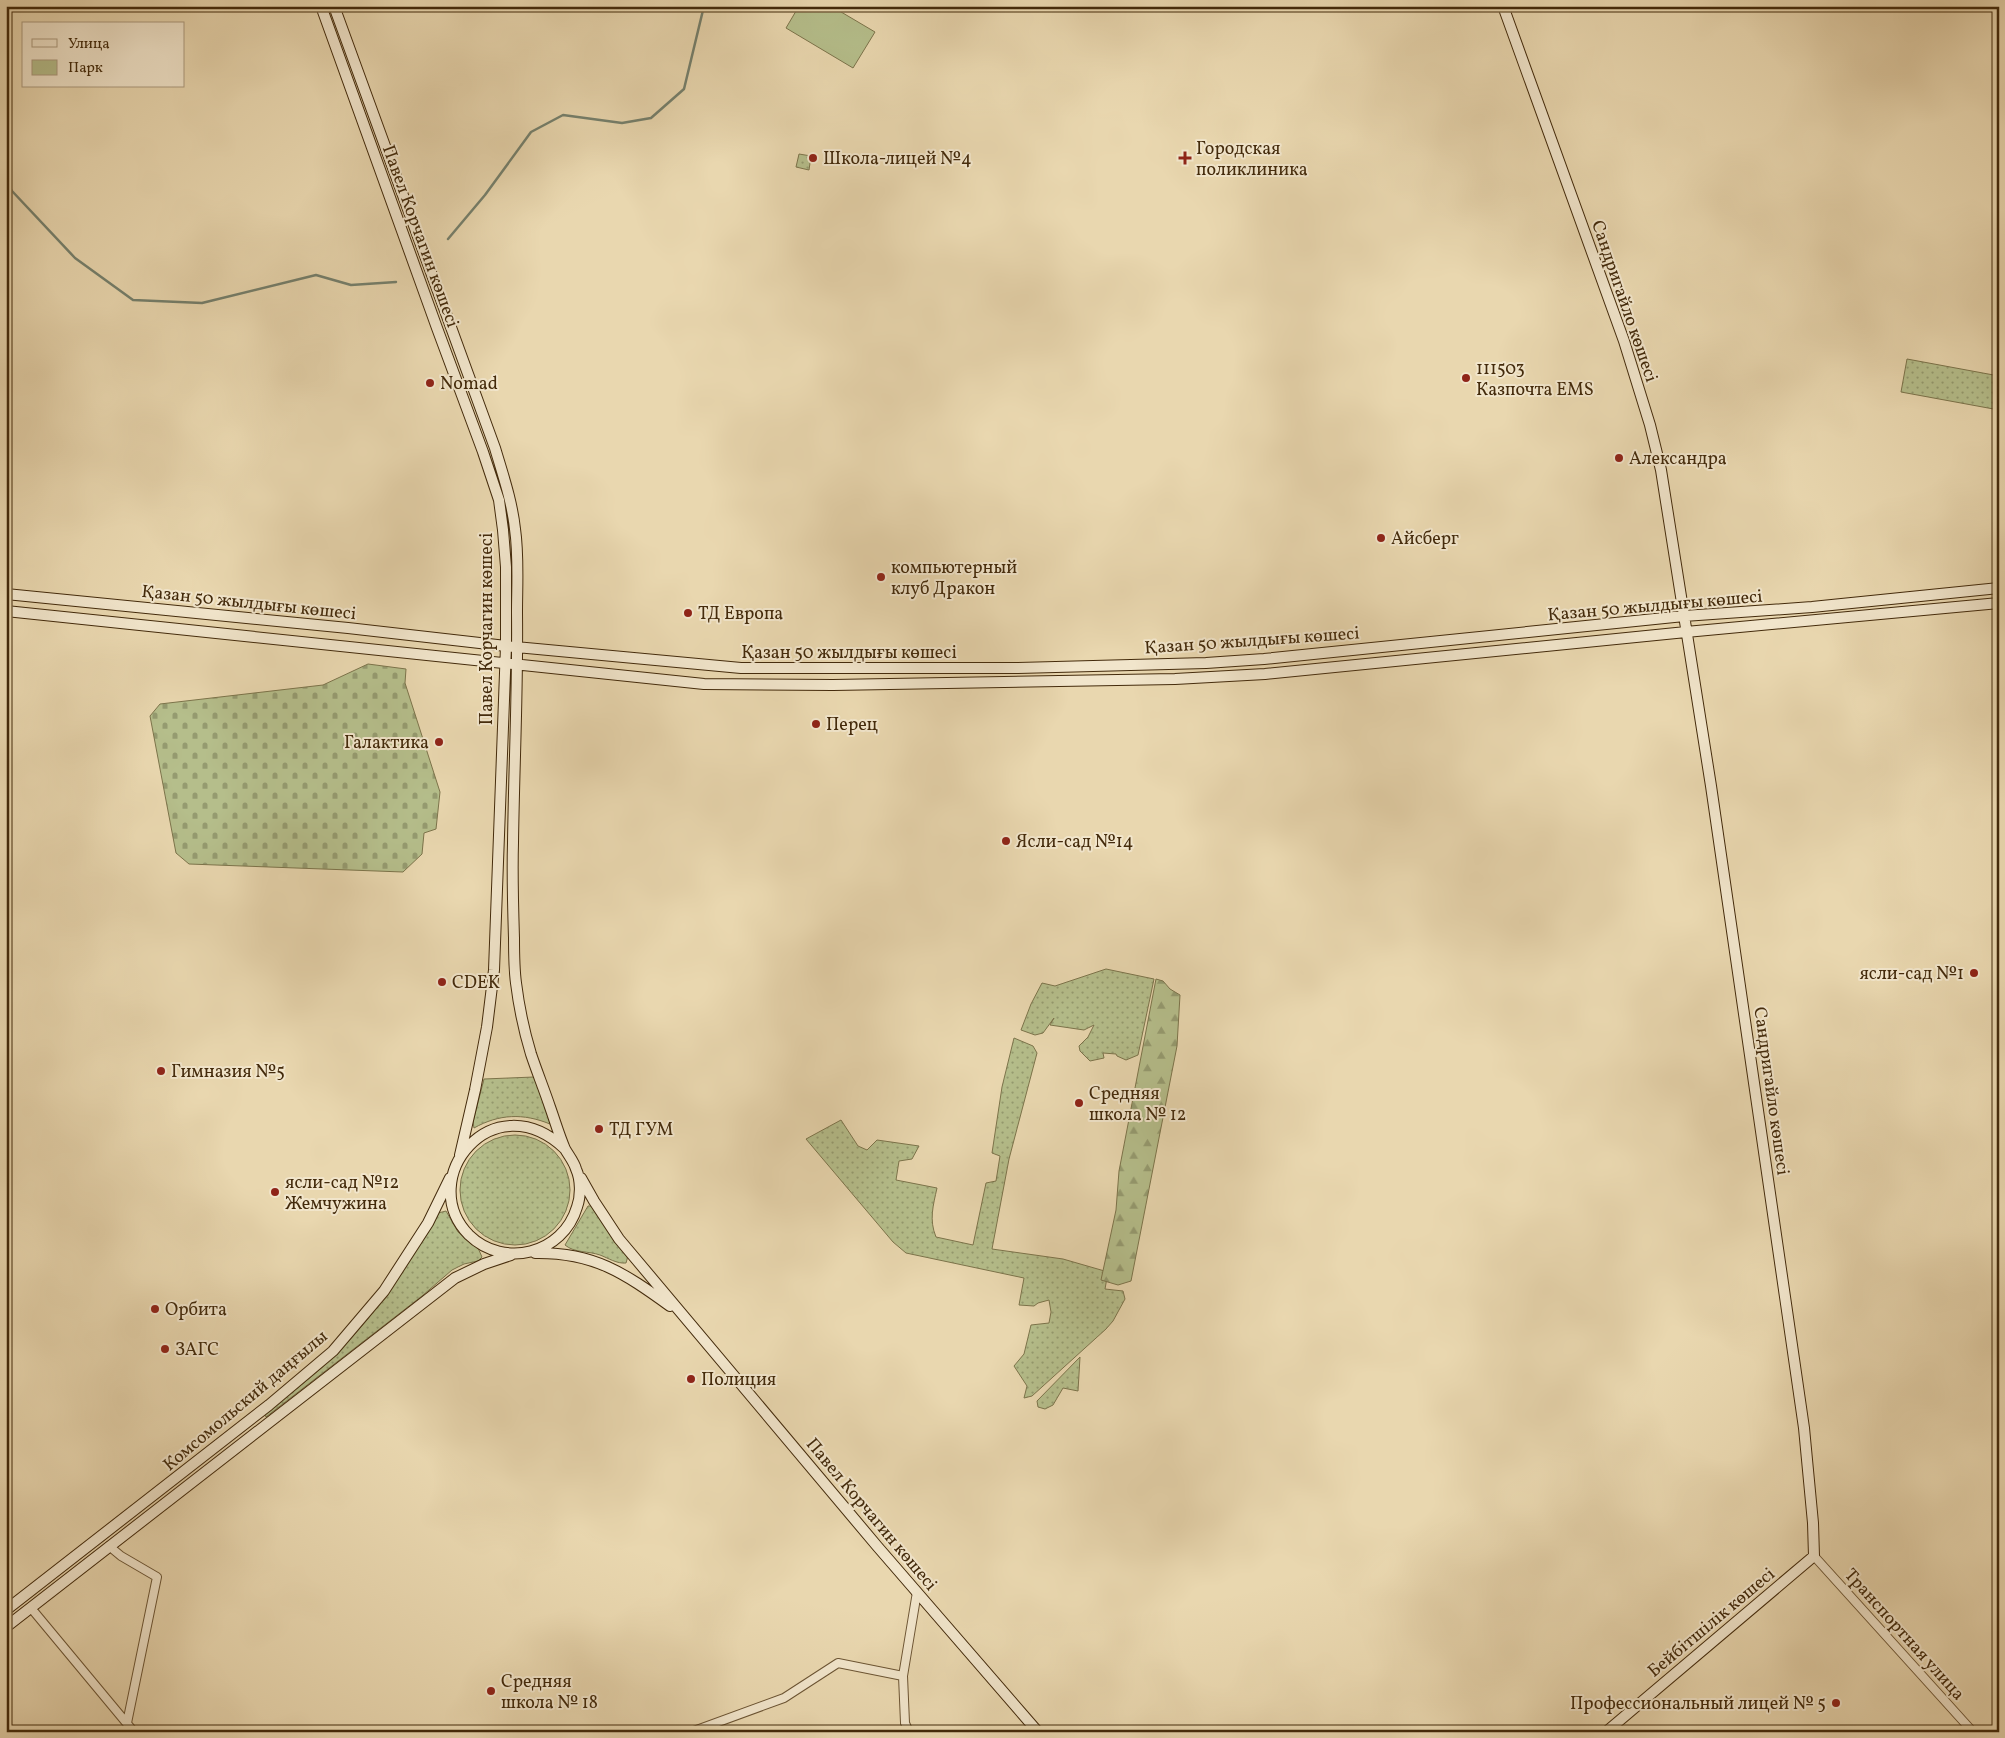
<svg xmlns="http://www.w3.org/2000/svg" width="2005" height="1738" font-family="Vollkorn,serif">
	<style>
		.green { fill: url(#green-dots); stroke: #7c744b }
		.forest { fill: url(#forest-firs); stroke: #7c744b }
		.cemetery { fill: url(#cemetery-stones); stroke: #7c744b }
		.pitch { fill: #b5be8b; stroke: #7c744b }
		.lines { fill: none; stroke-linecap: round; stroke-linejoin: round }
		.stream { stroke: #75806d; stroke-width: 2.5 }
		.street-casing { stroke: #6c5534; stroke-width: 10 }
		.secondary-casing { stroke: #432a0b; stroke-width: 12 }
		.street { stroke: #f1e5cb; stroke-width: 8 }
		.secondary { stroke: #f1e5cb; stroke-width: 10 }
		.poi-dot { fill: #8f2418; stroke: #f1e5cb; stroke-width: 2 }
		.labels { text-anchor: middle; stroke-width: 4; stroke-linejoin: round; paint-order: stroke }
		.poi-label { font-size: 18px; fill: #432a0b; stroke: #f1e5cb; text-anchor: start }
		.street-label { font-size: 18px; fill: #432a0b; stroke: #f1e5cb }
	</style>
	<defs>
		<pattern id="green-dots" width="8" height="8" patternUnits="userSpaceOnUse" patternTransform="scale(1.25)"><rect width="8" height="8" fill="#b5be8b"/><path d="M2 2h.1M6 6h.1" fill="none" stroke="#959b70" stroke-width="1.8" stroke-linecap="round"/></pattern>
		<pattern id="forest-firs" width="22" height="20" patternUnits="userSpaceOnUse" patternTransform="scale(1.25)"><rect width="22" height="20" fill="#b5be8b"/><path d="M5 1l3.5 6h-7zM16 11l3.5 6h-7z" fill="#959b70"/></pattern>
		<pattern id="cemetery-stones" width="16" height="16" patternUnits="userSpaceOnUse" patternTransform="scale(1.25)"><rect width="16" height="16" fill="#b5be8b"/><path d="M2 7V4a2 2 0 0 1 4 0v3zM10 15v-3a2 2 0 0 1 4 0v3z" fill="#959b70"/></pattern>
	</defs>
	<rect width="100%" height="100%" fill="#e9d7af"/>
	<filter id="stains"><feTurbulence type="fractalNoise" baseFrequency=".004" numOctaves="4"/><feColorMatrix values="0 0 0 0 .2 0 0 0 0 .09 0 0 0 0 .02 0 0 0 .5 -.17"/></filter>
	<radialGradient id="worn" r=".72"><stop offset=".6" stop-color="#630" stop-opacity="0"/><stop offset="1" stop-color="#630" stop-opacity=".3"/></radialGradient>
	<!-- green -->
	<path class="green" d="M799,154l12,2 -2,14 -13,-3z
		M1907,359l92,17v34l-98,-18z
		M1106,969l48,10 -16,76 -12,5 -9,-4 -1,-2 -13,-1 1,5 -14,3 -10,-10 -1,-5 9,-9 6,-12 -10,5 -34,-5 4,-7 -11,15 -8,2 -14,-5 10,-26 11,-21 13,3z
		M1014,1038l19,8 4,7 -28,106 -17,90 71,10 45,13 -3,17 18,2 2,8 -12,22 -7,8 -74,67 -8,2 3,-12 -13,-20 10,-12 7,-29 18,-2 2,-11 -2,-12 -11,3 -4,3 -15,-1 5,-27 -118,-25 -13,-11 -87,-103 35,-19 17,26 9,4 10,-10 42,6 -7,13 -13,2 -3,19 41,8c-4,18 -8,32 -1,49l37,8 13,-62 10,-2 4,-25 -8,-3 10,-66z
		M534,1077l19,43 -3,4c-27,-11 -51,-10 -76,4l-1,-6 11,-43z
		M460 1190a55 55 0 1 1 110 0a55 55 0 1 1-110 0Z
		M588,1206h5l35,50 -2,7c-9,1 -18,-5 -26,-8 -11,-4 -26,-2 -35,-10z
		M446,1211l12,21 20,16 4,9 -4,4 -14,3 -12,6 -30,26 -156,121 -2,-4c25,-19 52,-38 74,-61 41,-41 71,-89 100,-139z
		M1080,1357l-2,34 -15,-3 -10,17 -8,4 -7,-2 -1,-6z"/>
	<!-- forest -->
	<path class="forest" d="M1156,979l7,2 7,8 10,6 -3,51 -46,235 -13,4 -17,-5 15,-70 3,-39z"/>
	<!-- cemetery -->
	<path class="cemetery" d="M368,664l38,5 -1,14 35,109 -4,37 -12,4 -2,21 -19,18 -214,-8 -13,-11 -26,-137 10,-12 163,-19z"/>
	<!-- pitch -->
	<path class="pitch" d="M799,6h32l44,26 -22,36 -67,-40z"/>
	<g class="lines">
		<!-- stream -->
		<path class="stream" d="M6,180l6,11 63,67 58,42 69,3 114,-28 35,10 45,-3
			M448,239l37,-44 46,-63 32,-17 59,8 29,-5 33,-29 20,-83"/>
		<defs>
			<path id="street" d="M109,1546l12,10 36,21 -30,146
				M1814,1556l159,176
				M31,1608l103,124
				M691,1732l93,-34 54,-35 65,13
				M909,1732l-4,-9 -2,-47 14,-84"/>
			<path id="secondary" d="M321,6l116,322 46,124 16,48 4,30 3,37v79l-12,324 -7,57 -12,63 -15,65
				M334,6l161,442c8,27 17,53 20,81 4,27 2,56 2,84 1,77 -3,153 -4,230 -1,32 0,63 1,95 0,15 0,30 2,45 3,24 8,48 15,71 6,18 13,35 19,53 5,14 9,28 15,42 4,7 9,13 11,20 5,11 5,27 1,38 -14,47 -73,62 -108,28 -55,-56 24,-154 96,-86
				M1503,6l121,335 26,84 11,45 50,316 93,642 9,95 1,33 -208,176
				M6,594l342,34 158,18 235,22h277l188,-5 58,-4 420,-43 128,-9 187,-19
				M6,611l698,73 129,1 342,-6 90,-5 421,-42 313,-29
				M581,1178l13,23 25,38 258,307 161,186
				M535,1253c59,-1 89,20 135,53
				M6,1610l263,-205 64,-54 51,-60 44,-68 22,-45
				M6,1627l449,-349 29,-14 27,-9"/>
		</defs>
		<!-- street casing -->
		<use href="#street" class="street-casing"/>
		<!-- secondary casing -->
		<use href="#secondary" class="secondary-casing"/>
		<!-- street -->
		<use href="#street" class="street"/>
		<!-- secondary -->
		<use href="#secondary" class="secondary"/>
	</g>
	<!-- markers -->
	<g class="poi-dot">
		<circle cx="813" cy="158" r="5"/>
		<path d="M1182.5 150.5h5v5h5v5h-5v5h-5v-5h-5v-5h5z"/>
		<circle cx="1466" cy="378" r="5"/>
		<circle cx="430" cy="383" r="5"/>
		<circle cx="1619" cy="458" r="5"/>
		<circle cx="1381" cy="538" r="5"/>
		<circle cx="881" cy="577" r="5"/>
		<circle cx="688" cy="613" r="5"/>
		<circle cx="816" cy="724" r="5"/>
		<circle cx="439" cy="742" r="5"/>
		<circle cx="1006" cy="841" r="5"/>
		<circle cx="1974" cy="973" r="5"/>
		<circle cx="442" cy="982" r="5"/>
		<circle cx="161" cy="1071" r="5"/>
		<circle cx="1079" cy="1103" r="5"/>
		<circle cx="599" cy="1129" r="5"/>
		<circle cx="275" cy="1192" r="5"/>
		<circle cx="155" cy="1309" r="5"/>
		<circle cx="165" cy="1349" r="5"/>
		<circle cx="691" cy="1379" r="5"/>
		<circle cx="491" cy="1691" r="5"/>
		<circle cx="1836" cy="1703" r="5"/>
	</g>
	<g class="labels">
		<!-- poi labels -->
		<g class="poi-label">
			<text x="1196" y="154">Городская<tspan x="1196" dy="21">поликлиника</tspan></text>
			<text x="823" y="164">Школа-лицей №4</text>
			<text x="1476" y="374">111503<tspan x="1476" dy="21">Казпочта EMS</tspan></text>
			<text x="440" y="389">Nomad</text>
			<text x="1629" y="464">Александра</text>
			<text x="1391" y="544">Айсберг</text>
			<text x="891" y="573">компьютерный<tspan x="891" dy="21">клуб Дракон</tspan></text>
			<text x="698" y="619">ТД Европа</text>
			<text x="826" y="730">Перец</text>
			<text x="429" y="748" text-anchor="end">Галактика</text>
			<text x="1016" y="847">Ясли-сад №14</text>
			<text x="1964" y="979" text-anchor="end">ясли-сад №1</text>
			<text x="452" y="988">CDEK</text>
			<text x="171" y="1077">Гимназия №5</text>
			<text x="1089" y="1099">Средняя<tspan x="1089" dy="21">школа № 12</tspan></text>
			<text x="609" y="1135">ТД ГУМ</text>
			<text x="285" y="1188">ясли-сад №12<tspan x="285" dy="21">Жемчужина</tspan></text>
			<text x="165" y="1315">Орбита</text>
			<text x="175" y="1355">ЗАГС</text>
			<text x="701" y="1385">Полиция</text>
			<text x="501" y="1687">Средняя<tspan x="501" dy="21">школа № 18</tspan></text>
			<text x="1826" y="1709" text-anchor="end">Профессиональный лицей № 5</text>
		</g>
		<!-- street labels -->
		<g class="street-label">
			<text transform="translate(421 236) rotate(70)" y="6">Павел Корчагин көшесі</text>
			<text transform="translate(1625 301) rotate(71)" y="6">Сандригайло көшесі</text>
			<text transform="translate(249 602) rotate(6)" y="6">Қазан 50 жылдығы көшесі</text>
			<text transform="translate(1655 605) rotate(-5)" y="6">Қазан 50 жылдығы көшесі</text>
			<text transform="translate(486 629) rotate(-90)" y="6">Павел Корчагин көшесі</text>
			<text transform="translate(1252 640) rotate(-4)" y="6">Қазан 50 жылдығы көшесі</text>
			<text x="849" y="658">Қазан 50 жылдығы көшесі</text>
			<text transform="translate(1772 1091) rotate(82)" y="6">Сандригайло көшесі</text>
			<text transform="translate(245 1400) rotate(-40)" y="6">Комсомольский даңғылы</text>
			<text transform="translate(872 1514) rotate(50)" y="6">Павел Корчагин көшесі</text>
			<text transform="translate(1711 1622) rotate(-40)" y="6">Бейбітшілік көшесі</text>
			<text transform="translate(1905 1634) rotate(48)" y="6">Транспортная улица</text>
		</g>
	</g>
	<!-- margin -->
	<rect width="2005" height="1738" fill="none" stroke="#e9d7af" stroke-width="25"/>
	<rect x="8" y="8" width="1990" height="1723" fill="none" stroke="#432a0b" stroke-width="2.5"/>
	<rect x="12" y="12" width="1980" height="1713" fill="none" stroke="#432a0b"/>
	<!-- legend -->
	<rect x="22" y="22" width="162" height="65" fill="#f1e5cb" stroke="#ab9a7e"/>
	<rect x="32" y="39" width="25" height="8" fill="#f1e5cb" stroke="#ab9a7e"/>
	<text x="68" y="48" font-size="15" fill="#432a0b">Улица</text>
	<rect x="32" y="60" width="25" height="15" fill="#b5be8b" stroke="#ab9a7e"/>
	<text x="68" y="72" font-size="15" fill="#432a0b">Парк</text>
	<rect width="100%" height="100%" filter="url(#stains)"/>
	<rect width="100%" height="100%" fill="url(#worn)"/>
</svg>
